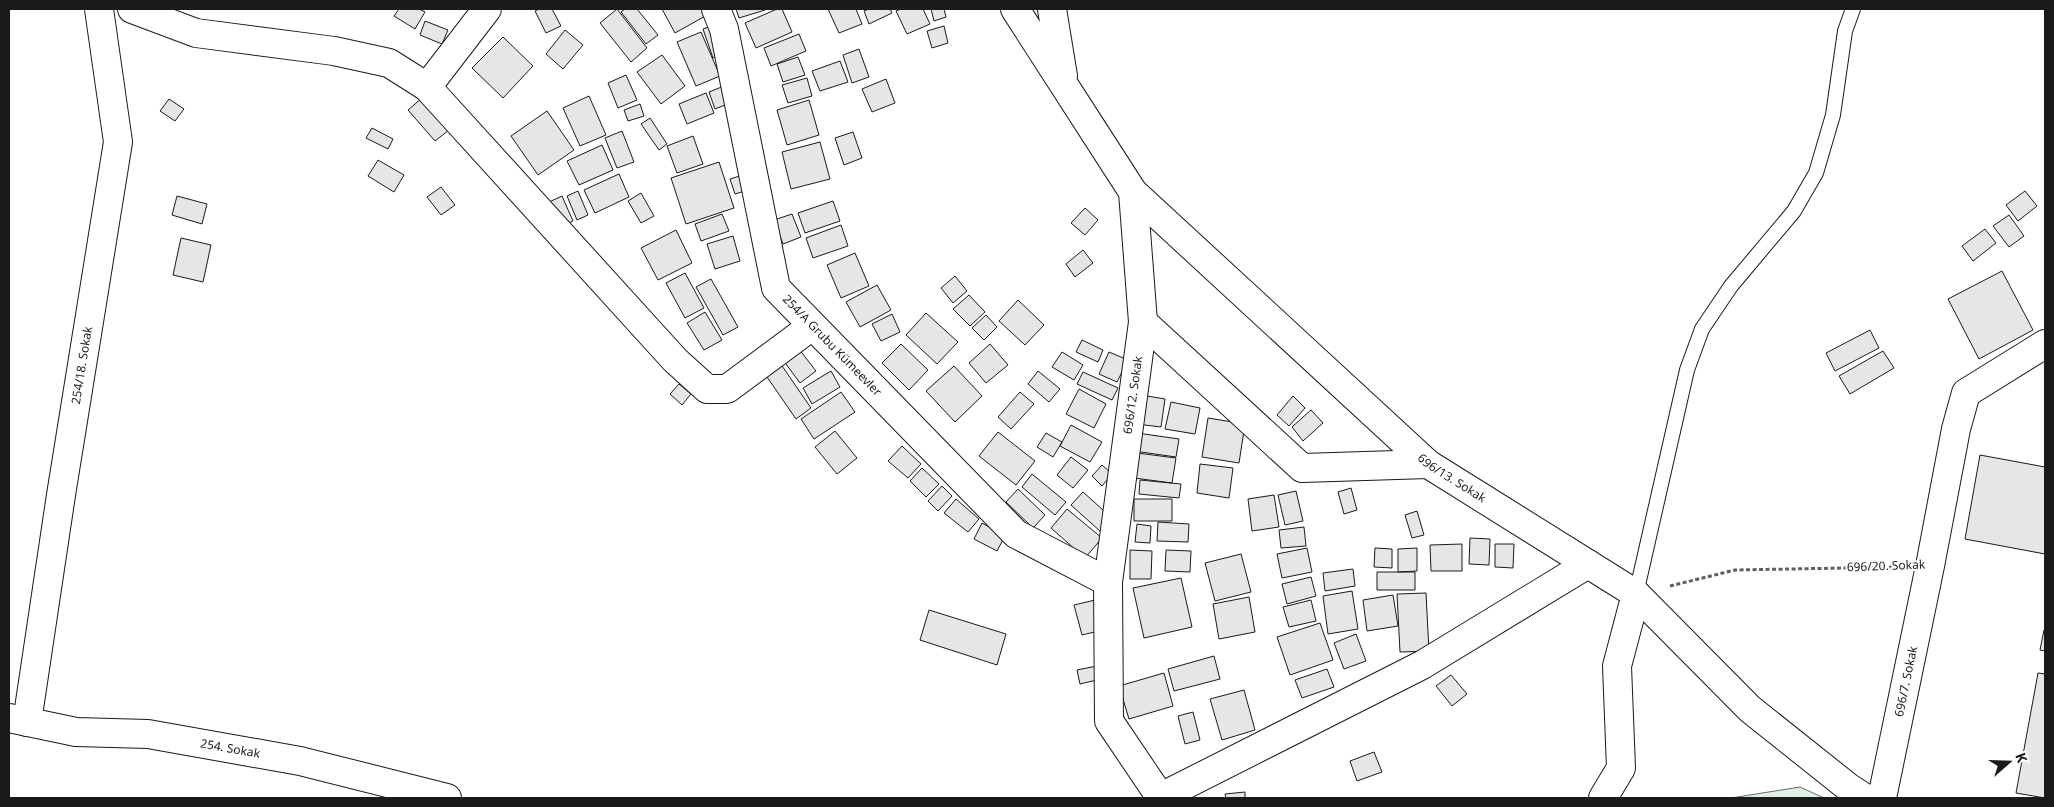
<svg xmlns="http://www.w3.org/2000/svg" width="2054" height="807" font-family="'Noto Sans',sans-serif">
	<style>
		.green { fill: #e0efe3; stroke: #6a6a6a }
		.building { fill: #e6e6e6; stroke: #1a1a1a }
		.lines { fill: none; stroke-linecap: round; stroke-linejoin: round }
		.service-casing { stroke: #1a1a1a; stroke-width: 16 }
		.minor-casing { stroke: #1a1a1a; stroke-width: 30 }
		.tertiary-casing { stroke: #1a1a1a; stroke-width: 30 }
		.path { stroke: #5f5f5f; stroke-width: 3; stroke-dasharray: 4 2.5; stroke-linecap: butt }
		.service { stroke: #fff; stroke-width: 14 }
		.minor { stroke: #fff; stroke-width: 28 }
		.tertiary { stroke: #fff; stroke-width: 28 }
		.labels { text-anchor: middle; stroke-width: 4; stroke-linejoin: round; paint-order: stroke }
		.street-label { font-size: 12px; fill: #1a1a1a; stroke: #fff }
	</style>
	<rect width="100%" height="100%" fill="#fff"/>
	<!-- green -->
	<path class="green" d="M1800,787l24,11h-93z"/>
	<!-- building -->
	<path class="building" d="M399,9h20l6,3 -10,17 -21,-13z
		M539,9h13l9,17 -15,7 -11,-22z
		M617,9l30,39 -16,14 -31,-39z
		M625,9h12l21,26 -12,9 -25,-32z
		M662,9h42l3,6 -32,18z
		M736,9h29v1l-26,8z
		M777,9h5l10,23 -36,16 -11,-25z
		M828,9h28l6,15 -23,9z
		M869,9h21l2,4 -23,11 -5,-13z
		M901,9h22l7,15 -23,10 -11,-23z
		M931,9h13l2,8 -12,4z
		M425,21l23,9 -6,14 -22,-9z
		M717,24l10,28 -14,6 -10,-29z
		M944,26l4,17 -16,5 -5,-17z
		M565,30l18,15 -20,24 -17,-15z
		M701,32l19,44 -24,10 -19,-44z
		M799,34l7,17 -35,15 -7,-18z
		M503,37l30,29 -30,32 -31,-30z
		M859,49l10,28 -17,6 -9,-28z
		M662,55l23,31 -24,18 -24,-32z
		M798,57l7,18 -22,7 -6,-18z
		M840,61l8,21 -28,9 -8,-20z
		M626,75l11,25 -19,8 -10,-25z
		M807,78l5,18 -24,7 -6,-18z
		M886,79l9,24 -23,9 -10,-23z
		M729,84l6,17 -20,8 -6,-17z
		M706,93l8,20 -27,11 -8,-20z
		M589,96l17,39 -26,11 -17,-38z
		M422,98l27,32 -14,11 -27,-31z
		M169,99l15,10 -9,12 -15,-10z
		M809,100l10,35 -32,10 -10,-35z
		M640,104l4,12 -16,5 -4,-11z
		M547,111l27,39 -36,25 -27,-39z
		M650,118l17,26 -8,6 -18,-26z
		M372,128l21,11 -5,10 -22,-11z
		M622,131l12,31 -17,6 -12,-30z
		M853,132l9,26 -18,7 -9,-27z
		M693,136l10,28 -26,9 -10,-27z
		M820,142l10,37 -39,10 -9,-37z
		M602,145l11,25 -34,15 -12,-24z
		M378,160l26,15 -10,17 -26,-16z
		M719,162l15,46 -48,16 -15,-46z
		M619,174l10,23 -34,16 -11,-23z
		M743,175l5,15 -13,4 -5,-15z
		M441,187l14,18 -14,10 -14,-18z
		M578,191l10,24 -11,5 -10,-24z
		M2025,191l12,15 -19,15 -12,-16z
		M641,193l13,23 -13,7 -13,-22z
		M177,196l30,8 -5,20 -30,-9z
		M562,196l11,25 -15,7 -11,-25z
		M833,201l7,20 -35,12 -7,-20z
		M1085,208l13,12 -13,15 -14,-12z
		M722,214l7,17 -28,10 -6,-17z
		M792,214l9,23 -18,7 -9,-24z
		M2009,215l15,21 -15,11 -16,-21z
		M841,225l7,21 -35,12 -7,-20z
		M1985,229l11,14 -23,18 -11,-15z
		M676,230l16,33 -34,17 -17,-32z
		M733,236l7,25 -25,8 -8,-25z
		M181,238l30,7 -8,37 -30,-7z
		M1083,250l10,13 -18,14 -9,-13z
		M855,253l14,33 -28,12 -14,-33z
		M2002,271l31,59 -54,29 -31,-60z
		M685,273l19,35 -19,10 -19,-35z
		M955,276l12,15 -14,12 -12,-15z
		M711,279l27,48 -15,8 -27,-48z
		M877,285l14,25 -31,17 -14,-25z
		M969,295l16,17 -15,14 -17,-17z
		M1018,300l26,25 -19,20 -26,-24z
		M705,312l17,28 -18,10 -17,-27z
		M926,313l32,29 -21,22 -31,-29z
		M892,314l8,18 -19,9 -9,-17z
		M986,315l11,12 -13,13 -12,-12z
		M1870,330l9,18 -44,23 -9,-18z
		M1082,340l21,10 -5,12 -22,-10z
		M901,344l27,26 -19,20 -27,-27z
		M990,344l18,21 -22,18 -17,-20z
		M799,349l17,22 -16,12 -17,-23z
		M1883,351l11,17 -44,26 -11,-18z
		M1062,352l21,13 -9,15 -22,-13z
		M1109,352l19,8 -11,22 -18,-8z
		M780,363l31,45 -15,11 -31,-45z
		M954,366l28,30 -27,26 -29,-31z
		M831,371l9,16 -28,17 -9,-16z
		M1038,371l22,18 -11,13 -21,-18z
		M1083,372l35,16 -6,12 -35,-16z
		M679,384l12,10 -9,11 -12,-11z
		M1079,389l27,15 -12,24 -28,-14z
		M841,392l14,20 -41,27 -13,-20z
		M1020,392l14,12 -23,25 -13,-12z
		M1141,395l24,4 -4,28 -24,-3z
		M1293,396l12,12 -16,18 -12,-11z
		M1171,402l29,6 -5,26 -30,-5z
		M1311,410l12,13 -20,18 -11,-14z
		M1208,418l37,6 -6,39 -37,-6z
		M1071,425l31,17 -12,20 -30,-16z
		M835,431l22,27 -20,16 -22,-27z
		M998,432l37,29 -19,24 -37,-29z
		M1046,433l16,9 -9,15 -16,-10z
		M1137,433l42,6 -3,18 -42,-6z
		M902,446l19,18 -13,14 -20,-17z
		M1137,453l39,5 -4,25 -38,-5z
		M1980,455l65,12v87l-80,-15z
		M1071,457l17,13 -15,18 -16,-13z
		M1200,464l33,4 -4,30 -32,-5z
		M1102,465l10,9 -10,12 -10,-10z
		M922,468l17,16 -13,13 -16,-16z
		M1032,474l34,28 -11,13 -33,-28z
		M1140,480l41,4 -2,14 -40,-4z
		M942,486l10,10 -14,15 -10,-10z
		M1351,488l6,22 -13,4 -6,-22z
		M1018,489l27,26 -12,13 -27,-26z
		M1296,491l7,30 -18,4 -7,-30z
		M1083,492l30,27 -12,13 -30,-27z
		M1274,495l5,32 -27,4 -4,-32z
		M956,499l23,20 -11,13 -24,-19z
		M1134,499h38v22h-38z
		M1067,509l35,29 -17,20 -34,-30z
		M1417,511l7,24 -12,3 -7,-23z
		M1158,522l31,2 -1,18 -31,-1z
		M982,523l23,13 -8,15 -23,-12z
		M1137,524l14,2 -1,17 -15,-1z
		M1304,527l2,19 -25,2 -2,-18z
		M1470,538l20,1 -1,26 -20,-1z
		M1462,544v27h-31l-1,-26z
		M1495,544h19l-1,24 -18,-1z
		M1307,548l5,24 -30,6 -5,-24z
		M1375,548l17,1v19l-18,-1z
		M1417,548v23l-19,1v-23z
		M1130,550l22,1 -1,28h-21z
		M1166,550l25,1 -1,21 -25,-1z
		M1241,554l10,38 -36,9 -10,-38z
		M1353,569l2,17 -30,5 -2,-18z
		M1377,572h38v18h-38z
		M1311,577l5,19 -29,8 -5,-20z
		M1181,578l11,49 -48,11 -11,-50z
		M1352,591l6,38 -30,5 -5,-38z
		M1426,593l3,58 -29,1 -3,-58z
		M1393,595l5,31 -31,5 -4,-31z
		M1249,597l6,35 -36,7 -6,-35z
		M1095,600l8,30 -21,5 -8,-30z
		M1311,600l5,21 -27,6 -6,-20z
		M929,610l77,24 -9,31 -77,-25z
		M1320,623l13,37 -43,15 -13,-38z
		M2044,630h1v21l-5,-1z
		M1356,634l10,27 -22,8 -10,-26z
		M1214,656l6,23 -46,12 -6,-22z
		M1097,666l4,13 -21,5 -3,-14z
		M1327,669l7,18 -32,11 -7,-18z
		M1164,673l9,33 -44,13 -10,-33z
		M2038,673l7,1v124l-29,-5z
		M1451,675l16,19 -15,12 -16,-20z
		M1244,690l11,40 -33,10 -12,-41z
		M1193,712l7,28 -15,4 -7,-28z
		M1374,752l8,20 -25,9 -7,-20z
		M1245,792v6h-19l-1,-4z"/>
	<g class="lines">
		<defs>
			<path id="service" d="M1636,594l51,-224 15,-41 29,-43 63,-75 22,-38 17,-58 12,-84 8,-22"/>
			<g id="minor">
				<path d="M132,9l64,24 138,18 55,12 38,24 248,273 32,29h20l85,-63"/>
				<path id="s1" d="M716,9l8,20 52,259 240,246 92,48"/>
				<path d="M1015,9l118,183 10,130 -35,260 1,139 52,77"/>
				<path d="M1052,9l11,67"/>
				<path d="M427,87l60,-78"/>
				<path id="s2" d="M1133,192l295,272 208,130 -19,72 4,102 -18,30"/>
				<path d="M1143,322l159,146 126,-4"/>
				<path d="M1636,594l114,115 98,78 17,11"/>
				<path d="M1161,797l261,-132 166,-101"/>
				<path id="s3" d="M1882,798l48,-232 26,-137 10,-36 79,-49"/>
			</g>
			<g id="tertiary">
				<path id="s4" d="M9,718l67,14 72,2 152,27 147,37"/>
				<path id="s5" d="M27,722l34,-227 57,-353 -19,-133"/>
			</g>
		</defs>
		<!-- service casing -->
		<use href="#service" class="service-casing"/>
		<!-- minor casing -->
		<use href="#minor" class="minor-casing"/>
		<!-- tertiary casing -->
		<use href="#tertiary" class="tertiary-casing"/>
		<!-- path -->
		<path class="path" d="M1670,586l65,-16 165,-3"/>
		<!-- service -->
		<use href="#service" class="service"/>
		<!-- minor -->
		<use href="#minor" class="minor"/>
		<!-- tertiary -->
		<use href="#tertiary" class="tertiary"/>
	</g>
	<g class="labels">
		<!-- street labels -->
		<g class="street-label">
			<text dy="4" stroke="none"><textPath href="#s1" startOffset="366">254/A Grubu Kümeevler</textPath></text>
			<text dy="4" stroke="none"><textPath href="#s5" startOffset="361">254/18. Sokak</textPath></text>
			<text transform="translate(1133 395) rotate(-82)" y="4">696/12. Sokak</text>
			<text dy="4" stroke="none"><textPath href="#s2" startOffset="429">696/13. Sokak</textPath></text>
			<text transform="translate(1886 566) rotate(-2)" y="4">696/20. Sokak</text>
			<text dy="4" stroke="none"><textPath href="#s3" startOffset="119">696/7. Sokak</textPath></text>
			<text dy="4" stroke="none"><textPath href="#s4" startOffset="224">254. Sokak</textPath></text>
		</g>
	</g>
	<!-- border -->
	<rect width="2054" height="807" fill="none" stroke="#1a1a1a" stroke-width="20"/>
	<!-- north arrow -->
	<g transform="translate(2009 762) rotate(70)" stroke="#ffffff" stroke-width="4" paint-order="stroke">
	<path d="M0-4L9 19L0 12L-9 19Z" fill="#1a1a1a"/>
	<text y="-8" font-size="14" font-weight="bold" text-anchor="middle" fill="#1a1a1a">K</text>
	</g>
</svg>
